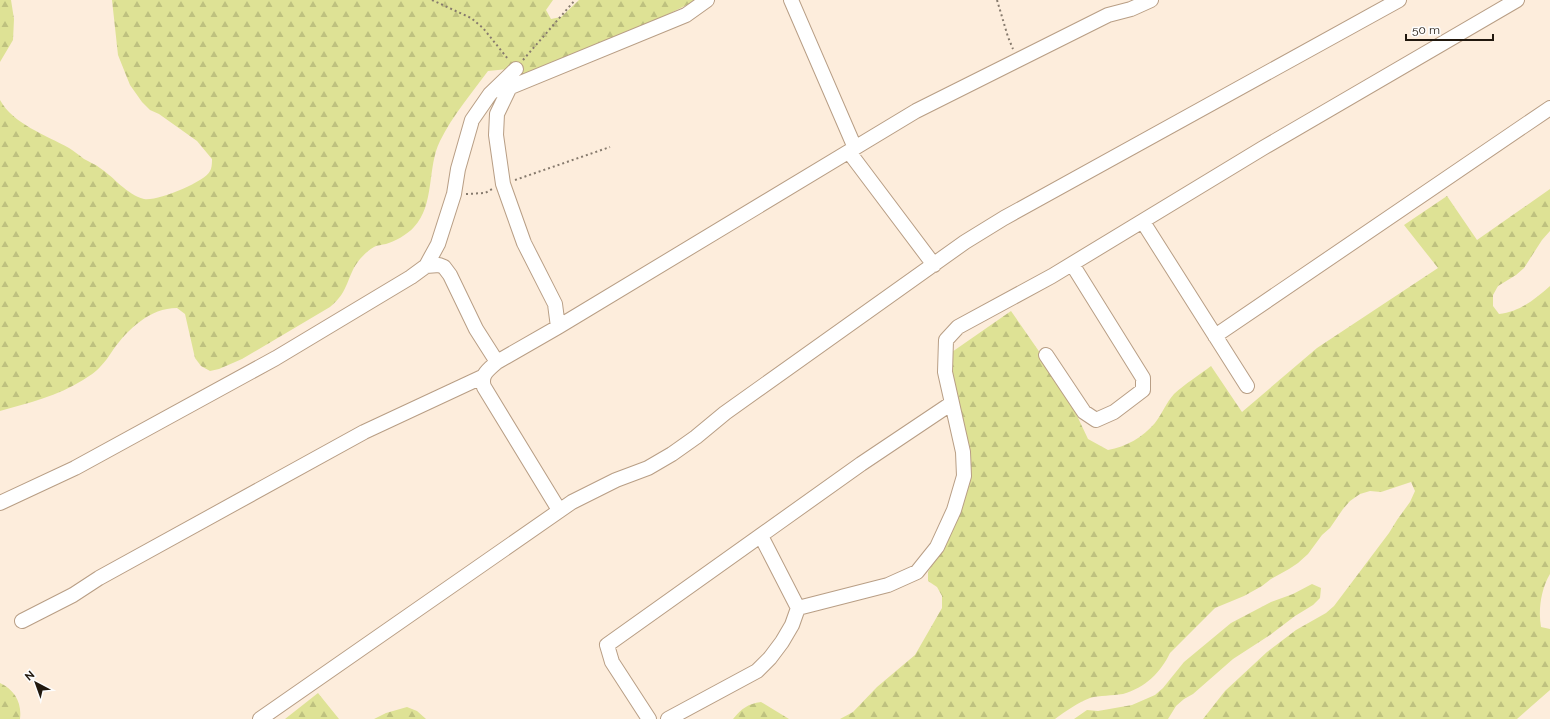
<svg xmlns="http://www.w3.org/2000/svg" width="1550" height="719" font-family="Raleway,sans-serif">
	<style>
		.forest { fill: url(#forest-firs) }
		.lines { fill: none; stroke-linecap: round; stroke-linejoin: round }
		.minor-casing { stroke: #b89e85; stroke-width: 16 }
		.path { stroke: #867a6d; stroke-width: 2; stroke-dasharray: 2 3; stroke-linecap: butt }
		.minor { stroke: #fff; stroke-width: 14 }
	</style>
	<defs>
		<pattern id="forest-firs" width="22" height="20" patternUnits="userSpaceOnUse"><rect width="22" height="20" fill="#dee295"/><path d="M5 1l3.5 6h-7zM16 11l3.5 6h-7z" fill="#bec17f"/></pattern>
	</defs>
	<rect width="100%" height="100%" fill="#fdeddc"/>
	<!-- forest -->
	<path class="forest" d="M0,0h11l3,19 -1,21 -13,22z
		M112,0h441l-7,10 5,9 10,-2 18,-17h118l-49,24 -122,52 -18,-7 -20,2c-17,23 -35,44 -48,70 -13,26 -5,64 -26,86 -7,8 -19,14 -28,17 -4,1 -9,1 -12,3 -6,3 -10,8 -14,12 -14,17 -10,32 -30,48l-88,52 -23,10 -9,2 -9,-5 -6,-8 -10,-44 -8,-6c-27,0 -49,21 -64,42 -4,6 -8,12 -13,17 -4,5 -11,9 -17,13 -25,16 -55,23 -83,31v-311c13,24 46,35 69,48 5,3 10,7 15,11 5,3 11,5 16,9 15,10 26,26 44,31 12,3 61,-17 66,-28 2,-3 2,-9 2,-12l-15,-18 -38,-27 -9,-4 -8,-8 -12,-17 -12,-30z
		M1550,189v42l-8,9 -18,28 -8,7 -18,11 -5,9v11l6,8c21,-2 36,-15 51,-28v288c-9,15 -12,36 -9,53l9,2v61l-33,29h-314l22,-28 42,-39 29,-22 30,-17 8,-7 55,-73 8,-13 13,-18 5,-11 -4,-9 -30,10 -11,-1 -10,3 -10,7 -7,8 -13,19 -8,7 -14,19 -10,9 -9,6 -18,10 -9,7 -18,10 -29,12 -45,45c-9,19 -25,35 -47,41 -11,2 -23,1 -33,4 -13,5 -24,13 -35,21h-215l13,-7 24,-25 38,-32 27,-47v-12l-5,-9 -9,-6v-9l19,-31 16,-59 -24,-121 72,-50 34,49 26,43 17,36 20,11c18,-3 35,-13 47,-27 7,-9 11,-20 19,-29 11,-10 25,-19 37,-28l31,46 75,-64 121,-80 -34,-43 43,-29 30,44z
		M1312,584l9,4 -1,10 -7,7 -18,11 -25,19 -37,24 -40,35 -9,5 -8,7 -8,13h-94l13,-9 11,1 34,-6 23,-10 8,-7 21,-26 47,-39 40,-21 22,-8z
		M0,683c15,7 22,20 20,36h-20z
		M318,693l21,26h-54z
		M761,702l28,17h-56c9,-11 15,-15 28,-17z
		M407,707l10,4 9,8h-52l12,-6z"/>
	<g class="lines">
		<defs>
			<path id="minor" d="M791,0l64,148
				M509,89l-12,25 -1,21 7,49 21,59 31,61 3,23
				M501,91l185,-76 21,-15
				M849,152l85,113
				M1143,222l104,164
				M426,266l13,-1 5,2 6,8 26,54 21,33c-9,8 -17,13 -13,25l75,123
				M1215,336l335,-228
				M1046,355l38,57 12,8 18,-8 29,-22v-12l-71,-114
				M497,362l61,-35 358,-216 192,-96 23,-6 20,-9
				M0,503l75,-35 201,-110 135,-81 15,-11 12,-22 16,-50 4,-25 14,-49 18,-26 26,-25
				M798,608l90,-23 29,-13 20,-25 17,-37 10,-34 -1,-24 -18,-80 1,-32 12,-13 94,-51 211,-128 254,-148
				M22,621l51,-26 26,-17 265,-146 118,-55
				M260,719l312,-217 44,-22 32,-12 24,-14 24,-17 29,-24 240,-171 39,-24 395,-218
				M649,719l-37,-57 -5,-17 254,-181 91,-61
				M668,719l89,-48 13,-13 12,-16 10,-17 6,-17 -37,-72"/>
		</defs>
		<!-- minor casing -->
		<use href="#minor" class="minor-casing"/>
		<!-- path -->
		<path class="path" d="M432,0l39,18 12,10 25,31
			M997,0l11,37 5,12
			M523,60l52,-60
			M515,180l95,-33
			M466,194l19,-1 7,-4"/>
		<!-- minor -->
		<use href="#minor" class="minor"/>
	</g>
	<!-- north arrow -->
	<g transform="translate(36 683) rotate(319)" stroke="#fdfdfd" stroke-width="3" paint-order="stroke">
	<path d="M0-3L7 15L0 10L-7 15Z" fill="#21180e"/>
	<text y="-6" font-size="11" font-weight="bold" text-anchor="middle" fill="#21180e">N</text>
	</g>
	<!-- scale -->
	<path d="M1406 34v6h87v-6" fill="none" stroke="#21180e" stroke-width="2"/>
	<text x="1412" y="34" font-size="12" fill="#21180e" stroke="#fdfdfd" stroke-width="3" paint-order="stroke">50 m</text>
</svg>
